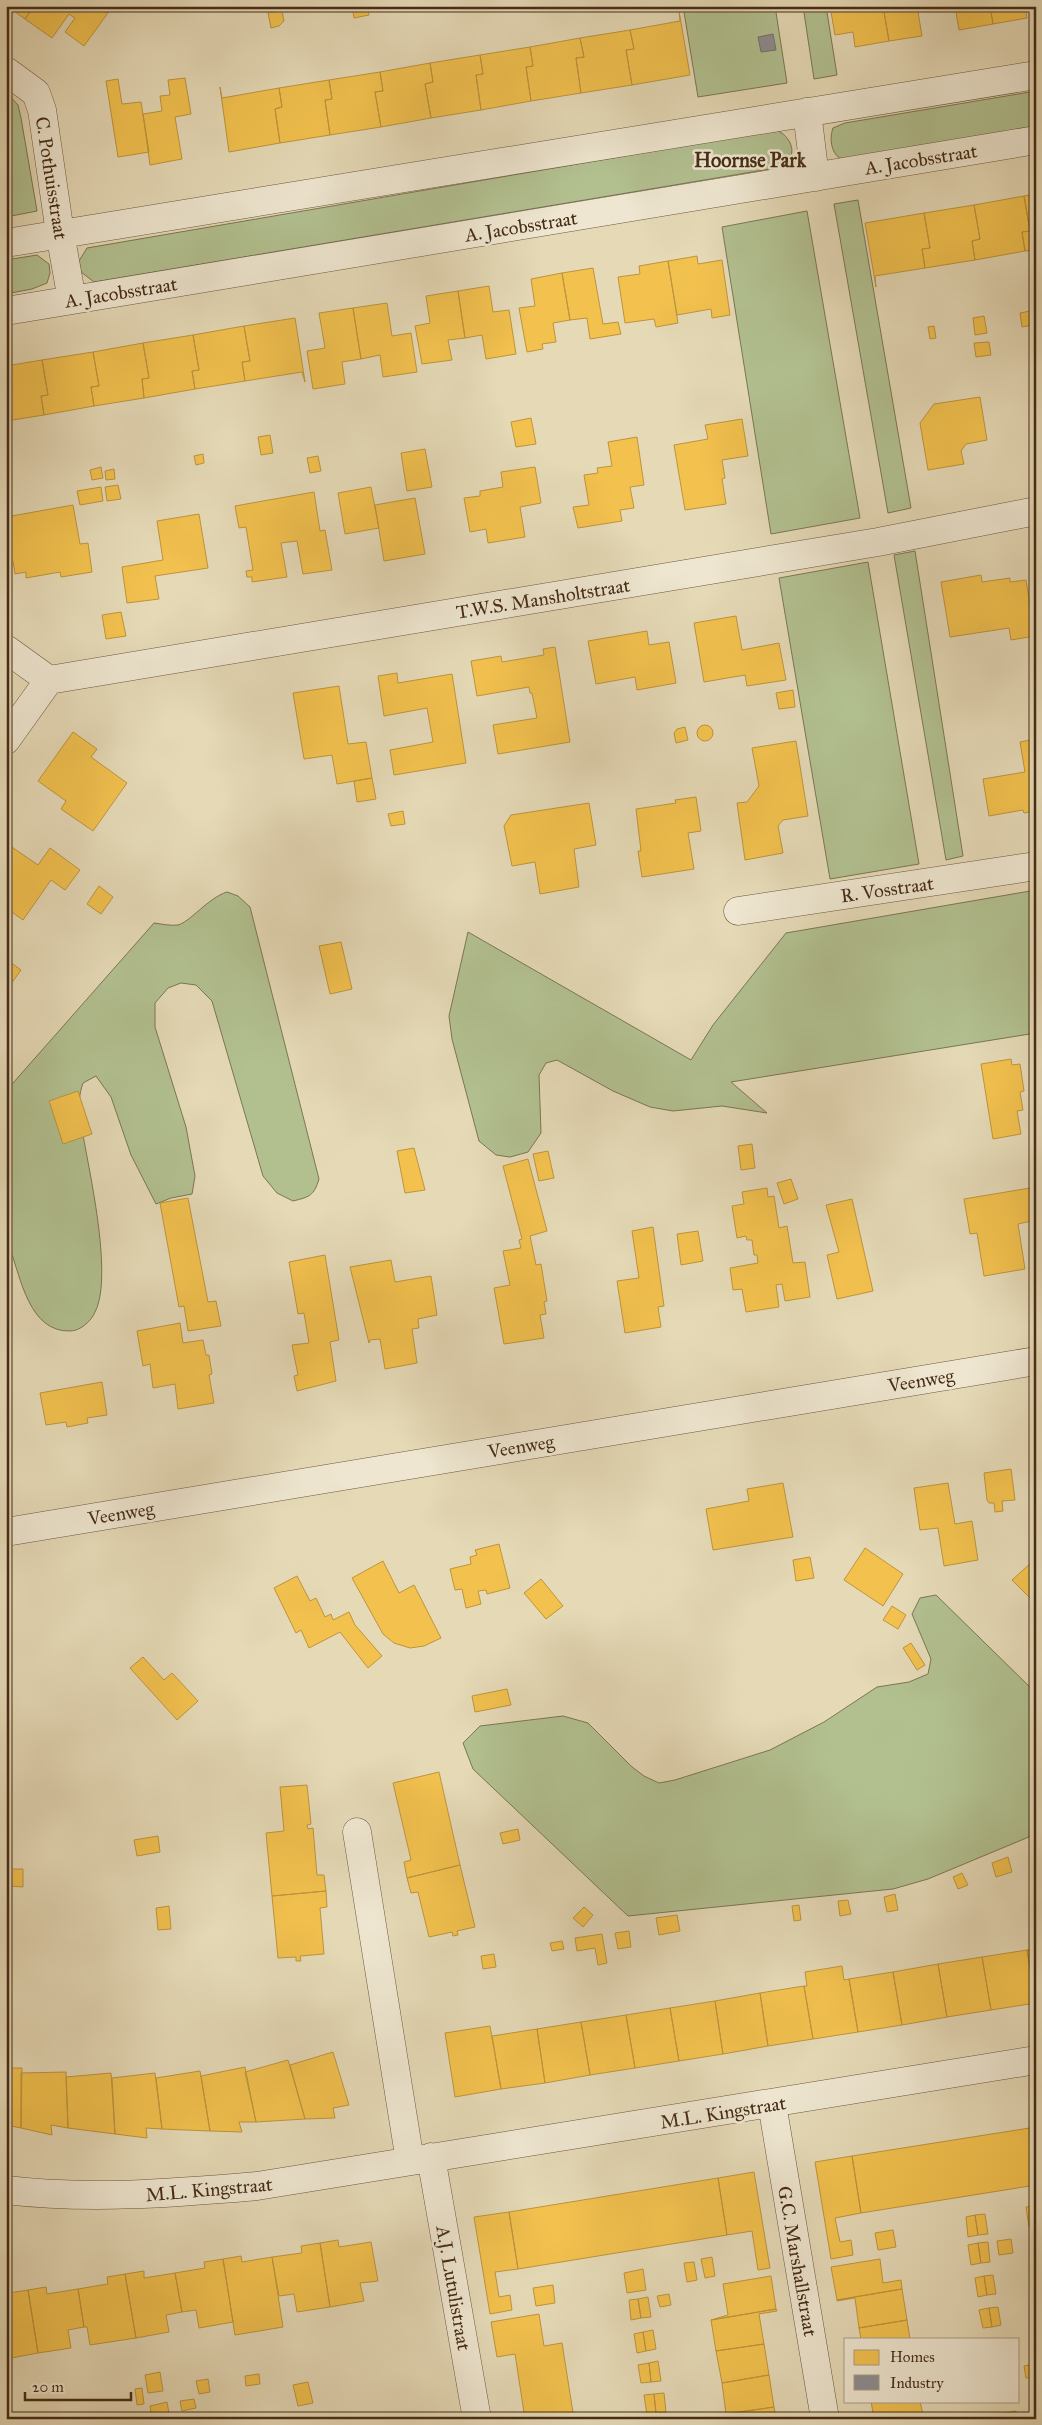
<svg xmlns="http://www.w3.org/2000/svg" width="1042" height="2425" font-family="'IM FELL Great Primer',serif">
	<style>
		.green { fill: #b2c090; stroke: #7c7653 }
		.homes { fill: #f2c14e; stroke: #be943d }
		.industry { fill: #8d8d92; stroke: #78706d }
		.lines { fill: none; stroke-linecap: round; stroke-linejoin: round }
		.street-casing { stroke: #6e573e; stroke-width: 29 }
		.street { stroke: #eee6d0; stroke-width: 28 }
		.labels { text-anchor: middle; stroke-width: 5; stroke-linejoin: round; paint-order: stroke }
		.street-label { font-size: 19px; fill: #462c16; stroke: #eee6d0 }
		.neighbourhood-label { font-size: 20px; font-weight: bold; fill: #462c16; stroke: #eee6d0 }
	</style>
	<rect width="100%" height="100%" fill="#e5d9b6"/>
	<filter id="stains"><feTurbulence type="fractalNoise" baseFrequency=".004" numOctaves="4"/><feColorMatrix values="0 0 0 0 .2 0 0 0 0 .09 0 0 0 0 .02 0 0 0 .5 -.17"/></filter>
	<radialGradient id="worn" r=".72"><stop offset=".6" stop-color="#630" stop-opacity="0"/><stop offset="1" stop-color="#630" stop-opacity=".3"/></radialGradient>
	<!-- green -->
	<path class="green" d="M683,6h92l12,77 -89,14z
		M803,6h23l11,69 -23,4z
		M1036,91v39l-192,30c-13,-4 -15,-21 -11,-32l12,-5z
		M6,92l12,13 3,13 16,93 -31,6z
		M776,130c11,4 21,18 13,30 -4,6 -13,7 -19,9l-676,113 -13,-10 -2,-11 8,-13z
		M858,200l53,308 -23,5 -54,-309z
		M807,211l53,307 -89,16 -49,-307z
		M37,255l12,9 1,9 -3,10 -15,6 -26,5v-34z
		M915,551l48,305 -17,4 -52,-305z
		M868,562l51,302 -89,15 -51,-301z
		M1036,890v143l-305,49 36,31 -45,-7 -49,5 -23,-4 -37,-16 -56,-31 -11,3 -7,12 2,58 -13,19 -18,5 -14,-2 -17,-14 -27,-102 -3,-23 19,-84 223,128 22,-35 73,-92z
		M227,892l11,4 12,11 69,272c-5,17 -10,18 -26,22l-16,-8 -14,-17 -51,-175 -16,-16 -15,-2 -13,5 -13,15v24l31,100 9,49 -3,18 -21,4 -15,6 -25,-49 -20,-58 -15,-21 -13,7c-8,23 -2,40 2,63 7,38 28,137 9,168 -4,8 -14,17 -24,17 -41,1 -49,-53 -60,-82l-4,-3v-155l148,-168c8,1 16,3 24,2 12,-3 30,-27 49,-33z
		M936,1595l100,98v141l-108,45 -35,10 -265,27 -155,-147 -10,-26 17,-17 83,-10 25,7 43,43 13,10 15,7 16,-3 95,-30 54,-28 53,-35 32,-5 19,-8 3,-15 -19,-45 8,-16z"/>
	<!-- homes -->
	<path class="homes" d="M7,6h27l-9,13z
		M34,6h69l-2,3 5,4 7,-7 -29,40 -19,-14 10,-14 -6,-4 -17,24 -27,-19z
		M352,6h15l2,9 -15,3z
		M830,6h53l6,35 -34,6 -2,-15 -18,3z
		M883,6h34l5,30 -33,5z
		M955,6h35l3,18 -34,6z
		M990,6h35l2,12 -34,6z
		M282,11l2,10 -5,5 -8,2 -3,-15z
		M679,11l11,64 -58,10 -6,-35 8,-1 -4,-19 50,-9z
		M630,30l4,19 -8,1 6,35 -51,8 -5,-35 8,-1 -4,-19z
		M580,38l4,19 -8,1 5,35 -50,8 -5,-34 7,-1 -3,-19z
		M530,47l3,19 -7,1 5,34 -50,9 -5,-35 7,-1 -3,-19z
		M480,55l3,19 -7,1 5,35 -50,8 -6,-34 8,-2 -3,-19z
		M430,63l3,19 -8,2 6,34 -50,9 -6,-35 8,-1 -3,-19z
		M380,72l3,19 -8,1 6,35 -51,8 -5,-35 7,-1 -3,-19z
		M185,78l6,36 -16,3 7,42 -32,6 -7,-51 19,-3 -2,-15 10,-1 -2,-15z
		M118,79l4,25 19,-2 8,50 -31,5 -12,-76z
		M329,80l3,19 -7,1 5,35 -50,8 -5,-34 7,-2 -3,-19z
		M220,87l2,11 57,-10 3,19 -7,2 5,34 -51,9z
		M1036,194v56l-11,1 -3,-19 8,-1 -6,-35z
		M1024,196l6,35 -8,1 3,19 -50,9 -3,-19 8,-2 -6,-34z
		M974,205l6,34 -8,2 3,19 -50,8 -3,-19 8,-1 -6,-35z
		M924,213l6,35 -8,1 3,19 -50,8 1,11 -11,-64z
		M697,256l1,8 24,-4 8,55 -18,3 -1,-9 -34,6 -9,-54z
		M668,261l10,62 -22,4 -2,-8 -29,4 -7,-46 22,-3 -1,-8z
		M593,268l10,56 15,-2 3,12 -31,5 -3,-21 -17,2 -8,-47z
		M562,273l8,47 -17,3 3,19 -14,2 1,5 -16,3 -8,-44 16,-2 -4,-27z
		M489,286l4,26 16,-2 7,44 -30,5 -4,-24 -17,3 -7,-47z
		M458,291l7,47 -17,2 4,20 -30,4 -7,-38 15,-3 -4,-27z
		M387,303l5,33 19,-3 6,39 -34,5 -3,-22 -19,4 -8,-51z
		M353,308l8,51 -19,3 3,22 -32,5 -6,-38 18,-3 -6,-35z
		M1030,311l3,14 -11,2 -2,-14z
		M984,316l3,17 -12,2 -2,-17z
		M295,318l10,64 -3,-10 -57,9 -3,-19 8,-1 -6,-35z
		M244,326l6,35 -8,1 3,19 -50,8 -3,-18 7,-1 -6,-35z
		M934,326l2,12 -6,1 -2,-12z
		M193,335l6,35 -7,1 3,18 -51,9 -2,-19 7,-1 -6,-35z
		M989,342l2,13 -15,2 -2,-14z
		M143,343l6,35 -7,1 2,19 -50,8 -3,-19 8,-1 -6,-34z
		M93,352l6,34 -8,1 3,19 -50,9 -3,-19 7,-1 -6,-35z
		M42,360l6,35 -7,1 3,19 -38,6v-55z
		M980,397l7,43 -21,4 -5,7 3,13 -36,6 -8,-47 14,-19z
		M531,418l5,26 -20,3 -5,-25z
		M742,419l6,37 -26,4 3,18 -3,1 4,25 -41,6 -11,-65 34,-6 -3,-14z
		M270,435l3,18 -12,2 -3,-18z
		M637,437l7,48 -14,2 4,21 -14,2 2,11 -44,7 -5,-21 16,-2 -5,-30 14,-2 -1,-5 15,-2 -4,-24z
		M425,449l7,38 -25,4 -6,-38z
		M203,454l1,9 -8,2 -2,-9z
		M318,456l3,15 -11,2 -3,-15z
		M101,467l2,11 -11,2 -2,-10z
		M535,467l6,36 -21,4 5,30 -37,6 -2,-14 -16,3 -6,-34 16,-2v-5l23,-4 -2,-15z
		M114,469l1,10 -9,1 -1,-9z
		M118,485l3,14 -14,2 -2,-14z
		M101,487l2,14 -23,4 -3,-14z
		M371,487l8,41 -34,6 -7,-41z
		M314,492l6,39 5,-1 7,40 -29,4 -6,-33 -16,2 6,34 -35,5v-5h-5l-1,-6 7,-1 -7,-43 -7,1 -4,-22z
		M415,498l10,56 -41,7 -9,-56z
		M73,505l7,39 8,-1 4,29 -31,5 -1,-5 -34,6v-6l-11,2 -2,-13 -5,1 -2,-8v-37z
		M199,514l9,54 -53,8 4,23 -32,4 -5,-36 41,-7 -6,-39z
		M981,575l1,7 28,-4v4l16,-2 9,56 -24,4 -2,-12 -59,9 -9,-55z
		M121,612l5,24 -20,3 -4,-24z
		M736,616l6,34 37,-7 7,37 -39,6 -2,-11 -41,7 -10,-59z
		M647,631l2,14 20,-3 7,41 -39,7 -2,-13 -39,7 -8,-43z
		M555,647l15,95 -72,12 -5,-29 44,-7 -5,-25h-2l-1,-6 -52,9 -6,-35 30,-5 1,6 42,-7 -1,-6z
		M397,673l1,10 54,-9 14,89 -72,12 -4,-25 43,-8 -6,-34 -43,8 -6,-40z
		M339,686l9,58 18,-2 6,36 -35,6 -5,-29 -28,4 -11,-66z
		M793,690l2,17 -16,2 -3,-16z
		M697 733a8 8 0 1 1 16 0a8 8 0 1 1-16 0Z
		M685,727l3,13 -12,3 -2,-10 3,-4z
		M73,732l24,17 -6,8 36,26 -34,48 -32,-22 5,-8 -28,-20z
		M1036,739v72l-12,2 -1,-3 -34,6 -6,-37 42,-7 -5,-30z
		M796,741l12,75 -25,4 -5,6 5,27 -38,7 -8,-57 10,-1 12,-16 -7,-38z
		M372,778l4,21 -19,3 -3,-21z
		M696,797l5,34 -13,2 6,36 -52,8 -4,-26h3l-5,-42 40,-6 -1,-3z
		M589,803l7,42 -22,4 5,38 -39,7 -5,-32 -23,4 -8,-40 7,-11z
		M403,811l2,13 -14,2 -3,-12z
		M6,843l32,22 12,-17 30,22 -15,20 -14,-10 -28,40 -17,-12z
		M99,886l14,11 -12,17 -14,-10z
		M341,942l11,47 -22,5 -11,-48z
		M6,959l15,11 -15,21z
		M1011,1059l1,6 8,-1 4,27 -4,1 3,18 -6,1 4,23 -28,5 -12,-75z
		M78,1091l14,43 -29,10 -14,-43z
		M752,1144l3,24 -14,2 -3,-24z
		M414,1148l11,42 -20,3 -8,-42z
		M548,1151l6,27 -15,3 -6,-27z
		M528,1159l19,72 -17,5 6,29 5,-1 6,37 -3,1 2,12 -6,1 4,23 -40,6 -10,-56 16,-3 -7,-34 18,-3 -2,-8 3,-1 -19,-73z
		M791,1179l7,20 -14,5 -7,-21z
		M767,1188l1,9 6,-1 5,32 8,-2 6,37 12,-1 5,35 -25,4 -3,-17 -6,1 3,22 -33,5 -4,-23 -9,1 -3,-22 28,-5 -1,-8h-3l-2,-15h-5l-1,-4 -9,2 -5,-32 12,-2 -2,-12z
		M1030,1188l6,32 -18,4 7,45 -41,7 -7,-43 -7,1 -6,-35z
		M188,1198l20,104 8,-1 5,25 -33,5 -4,-25 -5,1 -19,-104z
		M852,1199l21,92 -36,8 -10,-44 12,-3 -13,-47z
		M653,1227l11,79 -6,1 3,20 -36,6 -8,-52 22,-3 -7,-47z
		M698,1231l5,30 -22,4 -4,-31z
		M325,1255l14,85 -9,2 6,39 -39,10 -3,-15 4,-1 -6,-30 17,-2 -5,-30 -6,1 -9,-52z
		M391,1260l4,22 36,-6 6,39 -19,4 1,9 -7,1 5,34 -32,6 -5,-30 -10,1 -1,3 -19,-76z
		M180,1323l3,20 20,-3 3,15h3l3,19 -3,1 5,28 -36,6 -3,-25 -22,4 -3,-24 -7,2 -6,-35z
		M102,1382l5,33 -20,3 1,5 -21,4 -1,-5 -20,3 -6,-32z
		M1011,1469l4,31 -13,1 1,10 -8,1 -1,-9h-5l-2,-3 -3,-27z
		M783,1483l10,54 -80,13 -7,-41 43,-8 -2,-12z
		M948,1483l7,41 17,-3 6,39 -34,6 -6,-38 -18,2 -6,-42z
		M1036,1484v28l-4,-27z
		M499,1544l11,44 -23,6 -1,-4 -8,1 3,13 -15,4 -4,-19 -7,1 -5,-21 21,-5 -1,-7 7,-2 -2,-5z
		M865,1548l38,26 -20,32 -39,-26z
		M810,1557l4,21 -18,3 -3,-21z
		M383,1561l16,32 15,-8 27,53 -17,8 -14,2 -16,-5 -11,-9 -31,-56z
		M1031,1563l5,5 -1,35 -23,-23z
		M297,1576l13,25 6,-3 9,19 6,-3 2,6 16,-8 6,13 27,31 -14,12 -28,-36 -31,16 -8,-18 -5,3 -22,-45z
		M541,1579l22,27 -17,13 -22,-26z
		M892,1606l14,9 -8,14 -15,-9z
		M911,1643l14,22 -8,5 -14,-22z
		M143,1657l21,23 8,-7 26,28 -21,19 -47,-52z
		M507,1689l4,16 -36,7 -3,-16z
		M439,1772l21,93 -53,13 -3,-16 7,-2 -18,-77z
		M307,1785l4,39 -4,1 1,4 5,-1 4,47h7l2,16 -54,5 -6,-63 18,-2 -4,-44z
		M518,1829l2,11 -17,4 -3,-11z
		M158,1836l2,16 -23,4 -3,-16z
		M1008,1857l4,15 -16,5 -4,-14z
		M460,1865l15,62 -18,4 1,4 -5,1 -1,-4 -23,5 -11,-45 -7,1 -4,-15z
		M10,1869h13v18l-13,-1z
		M962,1873l6,12 -10,4 -5,-12z
		M326,1891l1,16 -7,1 4,46 -24,2 1,5h-5v-4l-18,1 -6,-62z
		M895,1894l3,16 -11,2 -3,-15z
		M848,1900l3,14 -11,2 -2,-15z
		M799,1905l2,15 -7,1 -2,-15z
		M169,1906l2,23 -13,1 -2,-22z
		M584,1907l9,8 -10,12 -10,-9z
		M677,1915l3,16 -21,4 -3,-17z
		M629,1931l2,16 -13,2 -3,-16z
		M602,1934l5,29 -9,2 -3,-17 -18,3 -2,-13z
		M562,1941l2,8 -12,2 -2,-8z
		M1036,1949v53l-9,-52z
		M1027,1950l9,53 -45,7 -9,-53z
		M494,1954l2,13 -13,2 -2,-13z
		M982,1957l9,53 -44,7 -9,-53z
		M938,1964l9,53 -45,8 -9,-53z
		M842,1966l2,14 5,-1 9,53 -45,7 -9,-53h3l-2,-14z
		M893,1972l9,53 -44,7 -9,-53z
		M804,1986l9,53 -45,7 -8,-53z
		M760,1993l8,53 -45,8 -8,-53z
		M715,2001l8,53 -44,7 -9,-53z
		M670,2008l9,53 -44,7 -9,-53z
		M626,2015l9,53 -45,7 -9,-53z
		M581,2022l9,53 -45,8 -8,-54z
		M490,2026l11,63 -46,8 -10,-64z
		M537,2029l8,54 -44,6 -9,-53z
		M333,2052l16,53 -16,3 2,10 -30,1 -15,-54z
		M288,2060l17,59 -49,3 -11,-50z
		M245,2067l11,55h-17l3,10 -32,-1 -9,-55z
		M6,2068h16l-1,60 -15,-3z
		M200,2071l10,60 -48,-2 -6,-51z
		M66,2072l2,56 -17,-3 1,10 -31,-7v-55z
		M111,2073l4,61 -47,-6 -2,-51z
		M155,2073l7,56 -16,-1 1,10 -32,-4 -3,-56z
		M1036,2127v58l-175,28 -9,-57z
		M852,2156l9,57 -26,5 5,24 11,-2 2,15 -22,4 -16,-97z
		M754,2172l16,96 -12,2 -6,-39 -25,4 -9,-57z
		M718,2178l9,57 -209,34 -9,-57z
		M1035,2206l1,20 -7,1 -3,-20z
		M509,2212l9,57 -23,3 4,25 11,-2 2,15 -22,4 -16,-97z
		M985,2214l3,20 -10,1 -3,-20z
		M975,2215l3,20 -10,2 -2,-20z
		M893,2230l3,17 -18,3 -3,-17z
		M1011,2239l2,14 -14,2 -2,-14z
		M338,2240l1,7 32,-5 7,39 -18,2 4,18 -34,6 -10,-64z
		M988,2242l2,20 -9,1 -3,-20z
		M320,2243l10,64 -33,5 -3,-18 -15,2 -7,-39 30,-4 -1,-7z
		M978,2243l3,20 -10,2 -3,-20z
		M241,2256l1,6 30,-5 11,70 -48,8 -12,-76z
		M712,2257l3,19 -10,2 -4,-19z
		M223,2259l10,63 -34,6 -3,-18 -14,2 -7,-39 30,-5 -1,-6z
		M880,2259l3,24 18,-3 1,9 -65,11 -6,-33z
		M694,2262l3,18 -10,2 -3,-19z
		M643,2269l3,21 -19,3 -3,-20z
		M144,2271v7l31,-5 7,39 -16,3 3,17 -33,6 -11,-64z
		M125,2274l11,64 -46,7 -3,-18h-3l-6,-38 30,-5 -1,-7z
		M993,2275l3,19 -9,1 -3,-19z
		M771,2276l5,33 -65,11 17,-5 -5,-31z
		M984,2276l3,19 -9,2 -3,-19z
		M553,2285l2,18 -19,3 -3,-18z
		M46,2287l1,7 31,-5 6,38 -16,3 3,18 -33,5 -10,-63z
		M902,2289l5,31 -48,8 -4,-30 -18,3v-1z
		M28,2290l10,63 -32,6v-59l4,-1 -1,-6z
		M669,2294l2,11 -11,2 -3,-11z
		M648,2297l3,20 -10,1 -3,-19z
		M638,2299l3,19 -10,2 -2,-20z
		M998,2307l3,18 -9,2 -3,-19z
		M989,2308l3,19 -9,1 -4,-18z
		M776,2309l1,2 -18,3 5,30 -48,7 -5,-31z
		M539,2314l5,32 18,-3 12,76h-49l-10,-65 -18,3 -6,-35z
		M907,2320l3,19h-49l-2,-11z
		M653,2330l3,19 -10,2 -3,-19z
		M643,2332l3,19 -9,2 -3,-19z
		M764,2344l5,31 -47,8 -6,-32z
		M658,2361l3,20 -10,1 -2,-19z
		M649,2363l2,19 -10,1 -3,-18z
		M1036,2364v13l-10,1 -2,-12z
		M160,2372l3,19 -15,2 -3,-18z
		M259,2374l1,10 -14,2 -1,-10z
		M769,2375l5,32 -48,7 -4,-31z
		M208,2379l2,13 -11,2 -3,-13z
		M308,2382l5,21 -15,3 -5,-21z
		M142,2388l2,16 -7,1 -2,-16z
		M664,2393l2,19 -10,1 -2,-19z
		M654,2394l2,19 -9,2 -3,-20z
		M194,2399l2,9 -14,3 -2,-10z
		M871,2401h49l3,14 -25,4h-24z
		M167,2402l3,17h-18l-2,-13z
		M774,2407l2,12h-49l-1,-5z
		M1016,2411l1,8h-35v-2z
		M923,2415v4h-25z"/>
	<!-- industry -->
	<path class="industry" d="M773,34l3,16 -15,2 -3,-15z"/>
	<g class="lines">
		<defs>
			<path id="street" d="M6,71l30,22 6,17 18,123 12,67
				M807,112l8,65
				M6,243l1030,-168
				M6,311l1030,-171
				M6,649l43,31
				M6,740l43,-60 829,-138 158,-31
				M738,911l298,-45
				M6,1532l1030,-171
				M357,1832l53,329
				M772,2104l53,315
				M431,2157l46,262
				M6,2190c84,10 168,3 251,-4l779,-126"/>
		</defs>
		<!-- street casing -->
		<use href="#street" class="street-casing"/>
		<!-- street -->
		<use href="#street" class="street"/>
	</g>
	<g class="labels">
		<!-- street labels -->
		<g class="street-label">
			<text transform="translate(921 159) rotate(-9)" y="7">A. Jacobsstraat</text>
			<text transform="translate(52 178) rotate(81)" y="7">C. Pothuisstraat</text>
			<text transform="translate(521 226) rotate(-9)" y="7">A. Jacobsstraat</text>
			<text transform="translate(121 292) rotate(-9)" y="7">A. Jacobsstraat</text>
			<text transform="translate(543 598) rotate(-9)" y="7">T.W.S. Mansholtstraat</text>
			<text transform="translate(887 889) rotate(-8)" y="7">R. Vosstraat</text>
			<text transform="translate(921 1380) rotate(-9)" y="7">Veenweg</text>
			<text transform="translate(521 1446) rotate(-9)" y="7">Veenweg</text>
			<text transform="translate(121 1513) rotate(-9)" y="7">Veenweg</text>
			<text transform="translate(723 2112) rotate(-9)" y="7">M.L. Kingstraat</text>
			<text transform="translate(209 2189) rotate(-5)" y="7">M.L. Kingstraat</text>
			<text transform="translate(798 2261) rotate(80)" y="7">G.C. Marshallstraat</text>
			<text transform="translate(454 2288) rotate(80)" y="7">A.J. Lutulistraat</text>
		</g>
		<!-- neighbourhood labels -->
		<g class="neighbourhood-label">
			<text x="750" y="167">Hoornse Park</text>
		</g>
	</g>
	<!-- margin -->
	<rect width="1042" height="2425" fill="none" stroke="#e5d9b6" stroke-width="25"/>
	<rect x="8" y="8" width="1027" height="2410" fill="none" stroke="#462c16" stroke-width="2.5"/>
	<rect x="12" y="12" width="1017" height="2400" fill="none" stroke="#462c16"/>
	<!-- legend -->
	<rect x="844" y="2338" width="175" height="65" fill="#eee6d0" stroke="#ab9c86"/>
	<rect x="854" y="2350" width="25" height="15" fill="#f2c14e" stroke="#ab9c86"/>
	<text x="890" y="2362" font-size="15" fill="#462c16">Homes</text>
	<rect x="854" y="2375" width="25" height="15" fill="#8d8d92" stroke="#ab9c86"/>
	<text x="890" y="2388" font-size="15" fill="#462c16">Industry</text>
	<!-- scale -->
	<path d="M25 2392v8h106v-8" fill="none" stroke="#462c16" stroke-width="2.5"/>
	<text x="32" y="2392" font-size="15" fill="#462c16" stroke="#eee6d0" stroke-width="4" paint-order="stroke">20 m</text>
	<rect width="100%" height="100%" filter="url(#stains)"/>
	<rect width="100%" height="100%" fill="url(#worn)"/>
</svg>
